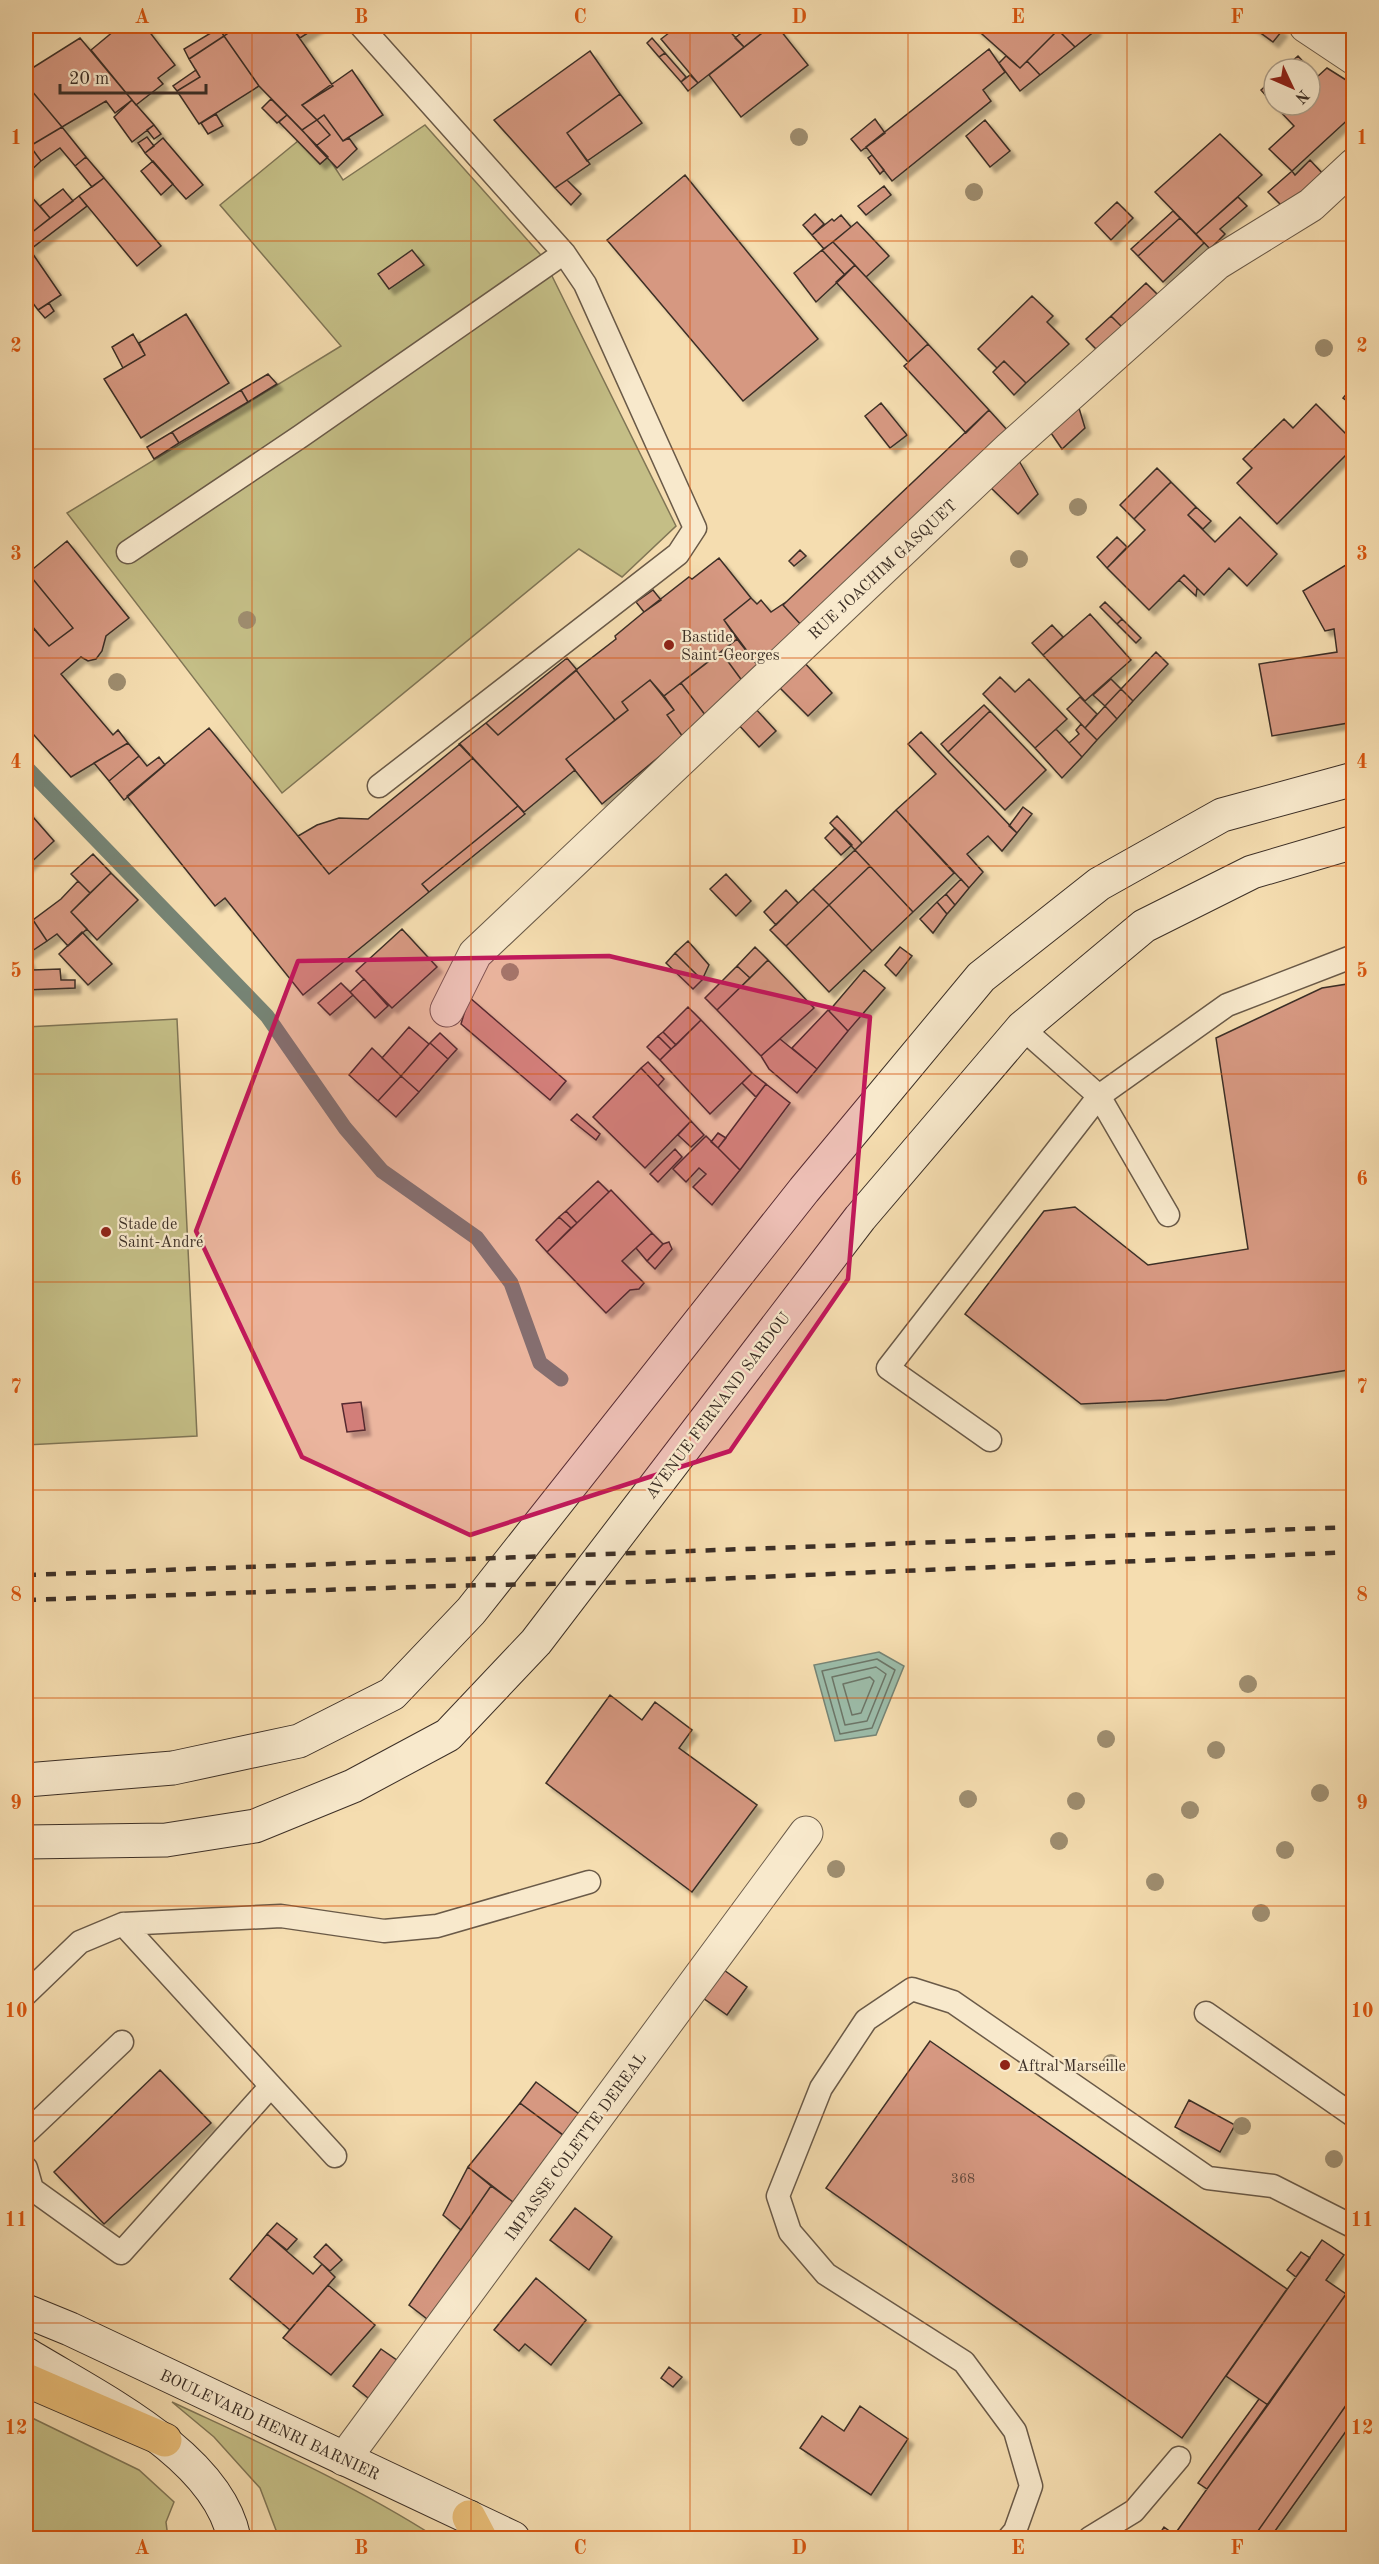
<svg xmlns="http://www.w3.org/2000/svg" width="1379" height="2564" font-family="'Old Standard TT',serif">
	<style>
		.green { fill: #c4be86; stroke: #807656; stroke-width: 1.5 }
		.water { fill: #9cbca9; stroke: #768475; stroke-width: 1.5 }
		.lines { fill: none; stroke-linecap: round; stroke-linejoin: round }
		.shore { stroke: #6c7668; stroke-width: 1.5 }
		.stream { stroke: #768475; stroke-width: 15 }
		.building { fill: #d69881; stroke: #3c2f26; stroke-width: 1.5; filter: url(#shadow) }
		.lane-casing { stroke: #6a5a48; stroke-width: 25 }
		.street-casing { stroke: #6a5a48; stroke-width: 35 }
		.secondary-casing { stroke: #3c2f26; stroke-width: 35 }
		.highway-casing { stroke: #3c2f26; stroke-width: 35 }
		.lane { stroke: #f8e9cc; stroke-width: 22 }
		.street { stroke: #f8e9cc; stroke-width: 33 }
		.secondary { stroke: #f8e9cc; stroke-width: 33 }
		.highway { stroke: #eabe78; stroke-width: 33 }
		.rail { stroke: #3c2f26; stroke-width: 4.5; stroke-dasharray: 10 10; stroke-linecap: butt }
		.tree { fill: #9e8d6f }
		.marked { fill: #c2185b; fill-opacity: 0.2; stroke: #c2185b; stroke-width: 4.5; stroke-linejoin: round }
		.grid { fill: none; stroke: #d7550f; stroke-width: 1.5; stroke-opacity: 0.55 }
		.poi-dot { fill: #8f2418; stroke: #f8e9cc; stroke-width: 2 }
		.labels { text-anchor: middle; stroke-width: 4.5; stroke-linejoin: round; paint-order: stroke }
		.number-label { font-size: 14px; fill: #62493d }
		.street-label { font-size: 16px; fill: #3c2f26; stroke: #f8e9cc }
		.poi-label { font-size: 16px; fill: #3c2f26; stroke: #f8e9cc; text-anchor: start }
		.neatline { fill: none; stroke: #d7550f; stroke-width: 2 }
		.grid-label { font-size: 20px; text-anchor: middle; font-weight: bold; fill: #d7550f }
	</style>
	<defs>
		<filter id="shadow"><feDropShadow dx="5.5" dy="5.5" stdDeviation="1.5" flood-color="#0004"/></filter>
	</defs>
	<rect width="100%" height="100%" fill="#f5ddb0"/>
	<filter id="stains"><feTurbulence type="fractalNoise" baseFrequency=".00333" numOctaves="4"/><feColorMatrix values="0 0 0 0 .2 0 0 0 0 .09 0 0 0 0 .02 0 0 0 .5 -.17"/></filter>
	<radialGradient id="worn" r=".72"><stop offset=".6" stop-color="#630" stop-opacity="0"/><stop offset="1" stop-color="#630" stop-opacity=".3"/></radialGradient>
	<!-- green -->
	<path class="green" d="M425,125l123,138 4,13 124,250 -54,51 -43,-28 -297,244 -215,-280 274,-167 -121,-141 78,-64 22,23 8,-7 15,23z
		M177,1019l20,417 -171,9v-418z
		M172,2402c90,42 181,82 265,136h-158l-19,-50 -46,-51z
		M26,2415l113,55 35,32 -8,20 2,16h-142z"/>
	<!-- water -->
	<path class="water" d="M879,1652l25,14 -28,69 -41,6 -21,-76z"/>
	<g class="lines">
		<!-- shore -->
		<path class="shore" d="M877,1659l18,11 -23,58 -32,6 -18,-63z
			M876,1667l10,7 -19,47 -22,4 -13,-48z
			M870,1677l4,4 -13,32 -9,2 -9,-31z"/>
		<!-- stream -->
		<path class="stream" d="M26,767l241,249 78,112 37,43 95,67 34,45 29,80 21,16"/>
	</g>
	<!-- building -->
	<path class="building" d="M120,26h25l30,39 -17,13 5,6 -27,21 -45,-55z
		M218,26h21l-15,10z
		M239,26h52l42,60 -31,19 15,15 -15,10 -43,-44 -35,-50z
		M291,26h28l-19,12z
		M678,26h47l19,21 -46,36 -37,-44z
		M750,26h21l-27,21 -9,-9z
		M771,26h6l31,39 -67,52 -32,-42z
		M973,26h89l-42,42z
		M1062,26h29l5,4 -21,17 -17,-17z
		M1251,26h24l7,5 -9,11z
		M219,28l5,8 -35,23 -5,-10z
		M1058,30l17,17 -35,28 -13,-14z
		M224,36l35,50 -60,38 -22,-33 23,-14 -11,-18z
		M80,38l52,62 -17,13 -9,-12 -44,26 -36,-43v-12z
		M652,38l13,15 -6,4 -12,-14z
		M989,49l16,23 -22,18 8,11 -99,80 -26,-34z
		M590,51l30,43 -53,39 23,31 -35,24 -61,-68z
		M665,53l21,24 -5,5 -22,-25z
		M1006,56l14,12 7,-7 13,14 -20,16 -21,-28z
		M1298,56l12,13h-27z
		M1327,68l27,17v29l-62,57 -23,-22 25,-23 -20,-21h36v-36l7,8z
		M196,70l4,7 -23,14 -4,-5z
		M352,70l31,45 -40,26 -19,-26 -7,5 -15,-15z
		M690,75l8,8 -10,8 -7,-9z
		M1274,78v27l-13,-15z
		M26,84l36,43 -32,19 -4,-7z
		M620,94l22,29 -55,38 -20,-28z
		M271,99l16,16 -10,8 -15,-15z
		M132,100l22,25 -22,17 -18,-25z
		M216,114l7,12 -15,8 -7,-11z
		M287,115l41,42 -8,7 -41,-42z
		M324,115l19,26 6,-3 8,11 -20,19 -21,-22 14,-11 -13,-15z
		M875,119l10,14 -24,18 -10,-12z
		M317,120l13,15 -14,11 -14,-16z
		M985,120l25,31 -20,16 -24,-31z
		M154,125l7,9 -7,5 -7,-9z
		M62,127l24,30 -11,9 -15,-18 -19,13 -11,-15z
		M1220,134l42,41 -66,59 -41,-42z
		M147,137l7,9 -9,7 -7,-10z
		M163,138l40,47 -17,14 -41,-46z
		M30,146l11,15 -14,13 -1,-25z
		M872,155l12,15 -4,4 -12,-16z
		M86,157l18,21 -12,9 -17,-21z
		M1310,160l15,16 -37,36 -20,-20 24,-21 3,4z
		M153,161l20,23 -12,11 -20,-24z
		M685,175l133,164 -75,62 -136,-161z
		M104,178l57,68 -24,20 -58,-70z
		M567,180l14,14 -10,11 -16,-17z
		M884,186l7,9 -25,20 -8,-9z
		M63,189l10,12 -23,17 -10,-12z
		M29,194l21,24 -24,19v-41z
		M79,196l8,10 -55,42 -6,-11z
		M1238,197l9,9 -27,23 5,5 -15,15 -14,-15z
		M1117,202l16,16 -22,22 -16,-17z
		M1173,211l7,7 -42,38 -7,-7z
		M815,214l9,10 -12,11 -9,-10z
		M841,215l10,12 -27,22 -12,-14 20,-16 2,2z
		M1180,218l24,25 -41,39 -25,-26z
		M857,222l32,34 -23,21 -33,-35z
		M833,242l22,23 -10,10 -23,-25z
		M26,244l35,51 -23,15 -12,-16z
		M412,250l12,15 -35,24 -11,-15z
		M822,250l23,25 -29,27 -22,-29z
		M855,265l73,79 -20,18 -72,-80z
		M1146,283l13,13 -34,34 -14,-14z
		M1032,296l21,20 -6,6 22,22 -43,39 -22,-22 -7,7 -19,-19z
		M49,303l5,8 -9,7 -7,-8z
		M186,314l43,69 -88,55 -37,-59 41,-24 -6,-12z
		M1111,316l14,14 -24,24 -15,-15z
		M133,334l12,21 -22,13 -11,-21z
		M928,344l61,66 -23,23 -62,-67z
		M1004,361l22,22 -12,12 -21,-23z
		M268,374l9,10 -29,18 -7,-12z
		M1354,385v21l-11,-8z
		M241,390l7,12 -69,41 -7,-11z
		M881,403l26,32 -17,13 -25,-32z
		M1316,404l38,38v5l-77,77 -40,-41 15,-15 -9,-9 41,-40 9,9z
		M1079,408l6,20 -23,21 -11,-16z
		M989,410l19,21 -206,195 -19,-21z
		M172,432l7,11 -25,16 -7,-12z
		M1018,459l20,35 -20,20 -29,-28z
		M1157,468l14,14 -37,37 -14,-14z
		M1171,482l25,25 -8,8 27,27 25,-25 37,37 -30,32 -18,-18 -25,27 -20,-20 -35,35 -42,-42 38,-38 -11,-11z
		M1196,507l15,14 -8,8 -15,-14z
		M1117,537l10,10 -20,21 -10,-11z
		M67,541l62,77 -23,18 -4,15 -6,8 -8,2 -7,-4 -20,17 52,61 5,-5 10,13 -57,34 -45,-51v-90l8,-7 15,17 24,-18 -45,-55z
		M800,550l6,6 -12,10 -5,-5z
		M719,558l32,40 -27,22 13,19 -73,57 -14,-16 -28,22 6,8 -13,10 -39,-50 40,-31 -1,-3 29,-24 45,-35 3,2z
		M1354,560v162l-82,14 -13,-72 78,-12 -3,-23 -9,2 -22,-40z
		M28,573l45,55 -24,18 -23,-27v-44z
		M1184,575l13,13 -1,8 -17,-16z
		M653,590l8,10 -17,12 -8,-10z
		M751,598l6,6 4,-4 10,12 15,-10 -3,3 19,21 -43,41 -35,-47z
		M1105,602l17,17 -5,5 -17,-17z
		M1090,614l41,46 -46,41 -42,-46z
		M1122,619l19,19 -5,5 -19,-19z
		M1052,625l11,12 -20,18 -11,-12z
		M737,639l22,28 -16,15 -22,-30z
		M721,652l22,30 -37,34 -25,-33z
		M1156,652l12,12 -35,37 -12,-12z
		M567,658l10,12 -79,65 -12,-12z
		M803,661l29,32 -24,23 -31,-31z
		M576,670l39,50 -49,39 9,11 -51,42 -65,-68 27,-21 12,12z
		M1000,677l15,15 14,-13 38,40 -32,29 -52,-54z
		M1111,679l10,10 -16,17 -12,-11z
		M650,680l24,30 -7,5 16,22 -81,67 -36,-45 62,-49 -6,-8z
		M681,683l25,33 -23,21 -16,-22 7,-5 -10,-14z
		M1121,689l12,12 -16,18 -12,-13z
		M1080,697l17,17 -12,14 -18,-19z
		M984,705l6,6 -42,41 -7,-8z
		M1105,706l12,13 -20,21 -12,-12z
		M754,707l22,24 -17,16 -22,-24z
		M990,711l56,59 -41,40 -57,-58z
		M1081,724l16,16 -15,17 -13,-14 10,-9 -3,-4z
		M209,728l120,146 144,-116 45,48 -96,78 7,8 -126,103 -78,-97 -10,8 -88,-110z
		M1056,729l26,28 -20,21 -27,-30z
		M921,732l96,101 -15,18 -14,-15 -21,18 16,18 -14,16 -73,-78 40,-36 -28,-30z
		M128,743l11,13 -30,25 -15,-18z
		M460,744l13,14 -144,116 -31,-38 19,-11 22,-7 29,1z
		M139,756l8,10 12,-9 6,8 -41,35 -15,-19z
		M518,806l7,8 -96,78 -7,-8z
		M1023,807l9,7 -15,19 -8,-7z
		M26,809l28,32 -28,26z
		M896,810l58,63 -41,39 -58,-62z
		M837,816l25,27 -7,7 -25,-27z
		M835,828l17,17 -11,10 -16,-17z
		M855,850l15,16 -41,39 -16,-16z
		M93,854l18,19 -21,20 -19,-19z
		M870,866l43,46 -41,39 -43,-46z
		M111,873l27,27 -41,40 -26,-28z
		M726,874l25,27 -15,15 -26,-27z
		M961,879l8,9 -14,17 -9,-11z
		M78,881l12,12 -19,19 16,17 -19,17 -11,-12 -10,7 -14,-21 28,-21z
		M813,889l16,16 -43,41 -16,-16z
		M786,890l12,13 -22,22 -12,-13z
		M946,894l9,11 -8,9 -10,-12z
		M937,902l10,12 -14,19 -13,-14z
		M829,905l43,46 -43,41 -43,-46z
		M33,920l14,21 -21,14 6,15 -6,3v-48z
		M402,929l35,38 -45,41 -36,-37z
		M82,932l30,32 -24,21 -29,-31z
		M688,941l21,24 -7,15 -27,-27z
		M755,947l13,13 -18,18 -13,-12z
		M900,947l12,9 -16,20 -11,-11z
		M675,953l27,27 -9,9 -27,-26z
		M768,960l46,48 -53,48 -44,-46z
		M737,966l13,12 -33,32 -12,-12z
		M60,969l1,11h14v8l-49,2v-17l6,-3z
		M864,970l21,18 -37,43 -19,-20z
		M364,979l24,27 -13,12 -25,-26z
		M341,983l12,12 -23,20 -12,-12z
		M1354,983v386l-188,31 -85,4 -116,-90 79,-103 31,-4 73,58 100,-16 -32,-211 106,-50z
		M469,997l97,84 -16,19 -89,-76z
		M688,1007l13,13 -25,25 -13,-13z
		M828,1010l20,21 -31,38 -25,-21z
		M701,1020l51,53 -42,41 -50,-54z
		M409,1027l20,17 -28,32 -19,-18z
		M663,1032l13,13 -5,4 -13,-13z
		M440,1033l17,16 -9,10 -18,-16z
		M658,1036l13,13 -11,11 -13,-13z
		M780,1039l37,30 -20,24 -28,-24 -8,-13z
		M430,1043l18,16 -29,33 -18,-16z
		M372,1048l29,28 -23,25 -29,-26z
		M648,1062l16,17 -6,7 -17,-18z
		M641,1068l50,53 -46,47 -52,-51z
		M752,1073l14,11 -10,13 -14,-14z
		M401,1076l18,16 -23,25 -18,-16z
		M766,1084l24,19 -50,67 -22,-22z
		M577,1114l23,20 -4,6 -25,-20z
		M691,1121l13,14 -13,12 -13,-12z
		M718,1133l8,5 -8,10 -7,-6z
		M706,1136l34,34 -28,35 -19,-18 13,-13 -7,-6 -13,14 -13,-13z
		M675,1149l7,8 -24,25 -8,-8z
		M598,1181l11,11 -32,31 -11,-12z
		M611,1190l41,43 -30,28 22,22 -5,6 -9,1 -24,23 -59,-61z
		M566,1211l11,12 -6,5 -12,-11z
		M559,1217l12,11 -24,24 -11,-12z
		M652,1233l11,11 -16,17 -11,-13z
		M669,1242l3,7 -17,20 -8,-8 16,-17z
		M361,1402l4,28 -18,2 -5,-28z
		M610,1695l32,25 13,-18 37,28 -13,18 78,57 -65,87 -146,-109z
		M724,1970l23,17 -20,28 -24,-17z
		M930,2041l357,248 -105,149 -356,-250z
		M160,2070l51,53 -107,101 -50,-52z
		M536,2082l47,35 -15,22 -48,-36z
		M1189,2100l46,25 -15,27 -45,-25z
		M520,2103l43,32 -50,67 -45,-35z
		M468,2167l23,19 -30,44 -18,-15z
		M491,2186l22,16 -82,120 -22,-17z
		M575,2208l37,29 -23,33 -39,-30z
		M277,2223l20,16 -10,11 -20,-16z
		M267,2234l46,40 9,-10 13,13 -45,53 -60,-51z
		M1322,2240l22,15 -18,25 20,14 -78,111 -42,-29z
		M326,2244l16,16 -12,11 -16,-14z
		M1301,2252l9,6 -14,19 -9,-7z
		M536,2278l50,42 -35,45 -26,-21 -6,7 -25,-21z
		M1354,2283v111l-101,144h-81z
		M328,2285l47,40 -44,50 -48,-37z
		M381,2349l20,14 -29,38 -19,-15z
		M669,2367l13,10 -9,10 -12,-9z
		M1354,2394v26l-84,118h-17z
		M1259,2399l9,6 -61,84 -9,-6z
		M860,2406l48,33 -37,56 -71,-47 22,-32 22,15z
		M1164,2527l11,8 -3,3h-15z"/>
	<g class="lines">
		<defs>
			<path id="lane" d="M361,26l203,227 21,31 110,244 -17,26 -299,232
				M128,552l173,-116 263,-183
				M1022,1028l77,68 69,119
				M990,1440l-102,-72 211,-272 128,-91 127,-49
				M123,1924l158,-8 103,15 53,-5 152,-44
				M26,1994l54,-52 43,-18 212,232
				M1206,2013l148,103
				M26,2133l96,-91
				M26,2168l6,21 89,64 150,-167
				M1009,2538l6,-7 16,-45 -16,-55 -51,-69 -138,-88 -36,-42 -12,-36 43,-108 45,-68 46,-31 41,13 255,176 65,8 81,41
				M1090,2538l44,-27 45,-53"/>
			<path id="street" d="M1306,26l48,32
				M447,1010l28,-56 535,-506 207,-185 94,-58 43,-40
				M344,2459l462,-626"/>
			<path id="secondary" d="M26,1780l147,-12 126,-27 93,-47 79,-83 333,-421 177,-213 118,-93 123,-69 132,-36
				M26,1842l140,-2 89,-14 98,-40 95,-51 88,-93 324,-424 162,-190 122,-102 108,-54 102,-30
				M26,2311l44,18 443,209
				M26,2354c68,42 191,100 208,184"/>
			<path id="highway" d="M26,2380l139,60
				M469,2517l11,21"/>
		</defs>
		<!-- lane casing -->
		<use href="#lane" class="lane-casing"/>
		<!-- street casing -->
		<use href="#street" class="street-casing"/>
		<!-- secondary casing -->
		<use href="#secondary" class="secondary-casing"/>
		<!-- highway casing -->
		<use href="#highway" class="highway-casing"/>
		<!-- lane -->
		<use href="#lane" class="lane"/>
		<!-- street -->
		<use href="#street" class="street"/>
		<!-- secondary -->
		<use href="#secondary" class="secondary"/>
		<!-- highway -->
		<use href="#highway" class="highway"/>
		<!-- rail -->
		<path class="rail" d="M26,1575l1328,-48
			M26,1600l416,-14 198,-4 714,-30"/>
	</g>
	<!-- trees -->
	<g class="tree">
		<circle cx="799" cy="137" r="9"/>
		<circle cx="974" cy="192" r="9"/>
		<circle cx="1324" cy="348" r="9"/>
		<circle cx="1078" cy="507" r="9"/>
		<circle cx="1019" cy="559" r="9"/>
		<circle cx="247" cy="620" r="9"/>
		<circle cx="117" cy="682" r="9"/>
		<circle cx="510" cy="972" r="9"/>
		<circle cx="1248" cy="1684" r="9"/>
		<circle cx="1106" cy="1739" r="9"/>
		<circle cx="1216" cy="1750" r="9"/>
		<circle cx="1320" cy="1793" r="9"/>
		<circle cx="968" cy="1799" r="9"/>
		<circle cx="1076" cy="1801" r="9"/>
		<circle cx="1190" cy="1810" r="9"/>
		<circle cx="1059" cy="1841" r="9"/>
		<circle cx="1285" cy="1850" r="9"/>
		<circle cx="836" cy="1869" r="9"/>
		<circle cx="1155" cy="1882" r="9"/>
		<circle cx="1261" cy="1913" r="9"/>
		<circle cx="1111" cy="2063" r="9"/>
		<circle cx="1242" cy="2126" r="9"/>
		<circle cx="1334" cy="2159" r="9"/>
	</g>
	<!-- marked area -->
	<path class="marked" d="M609,956l261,61 -22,262 -118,172 -260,84 -168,-78 -106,-226 102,-270z"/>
	<!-- grid -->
	<path class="grid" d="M252,26v2512M471,26v2512M690,26v2512M908,26v2512M1127,26v2512M26,241h1328M26,449h1328M26,658h1328M26,866h1328M26,1074h1328M26,1282h1328M26,1490h1328M26,1698h1328M26,1906h1328M26,2115h1328M26,2323h1328"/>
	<!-- markers -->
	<g class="poi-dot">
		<circle cx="669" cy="645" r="6"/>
		<circle cx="106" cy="1232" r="6"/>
		<circle cx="1005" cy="2065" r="6"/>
	</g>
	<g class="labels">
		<!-- number labels -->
		<g class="number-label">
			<text x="963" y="2183">368</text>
		</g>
		<!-- street labels -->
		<g class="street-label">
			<text transform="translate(882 569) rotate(-43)" y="6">RUE JOACHIM GASQUET</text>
			<text transform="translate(717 1405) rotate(-53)" y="6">AVENUE FERNAND SARDOU</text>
			<text transform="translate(575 2146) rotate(-54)" y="6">IMPASSE COLETTE DEREAL</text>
			<text transform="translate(270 2424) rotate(25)" y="6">BOULEVARD HENRI BARNIER</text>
		</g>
		<!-- poi labels -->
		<g class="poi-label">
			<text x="681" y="642">Bastide<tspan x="681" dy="18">Saint-Georges</tspan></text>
			<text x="118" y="1229">Stade de<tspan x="118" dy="18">Saint-André</tspan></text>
			<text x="1017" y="2071">Aftral Marseille</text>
		</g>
	</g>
	<!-- margin -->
	<rect width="1379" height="2564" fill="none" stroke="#f5ddb0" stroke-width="66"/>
	<!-- north arrow -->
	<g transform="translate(1292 87) rotate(134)"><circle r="28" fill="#f8e9cc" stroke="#ad9f8a" stroke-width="1.5"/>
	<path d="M0-4.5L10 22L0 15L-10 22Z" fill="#8f2418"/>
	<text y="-9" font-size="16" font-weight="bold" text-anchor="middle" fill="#3c2f26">N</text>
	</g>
	<!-- scale -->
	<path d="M60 84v9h146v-9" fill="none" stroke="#3c2f26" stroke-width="3"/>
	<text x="69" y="84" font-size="18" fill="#3c2f26" stroke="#f8e9cc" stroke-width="4.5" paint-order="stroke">20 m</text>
	<rect x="33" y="33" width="1313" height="2498" class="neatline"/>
	<g class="grid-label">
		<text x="142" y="23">A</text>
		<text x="361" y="23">B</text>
		<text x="580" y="23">C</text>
		<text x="799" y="23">D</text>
		<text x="1018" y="23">E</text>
		<text x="1237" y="23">F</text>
		<text x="16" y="144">1</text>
		<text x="1362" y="144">1</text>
		<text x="16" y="352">2</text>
		<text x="1362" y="352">2</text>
		<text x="16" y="560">3</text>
		<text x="1362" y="560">3</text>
		<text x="16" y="768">4</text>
		<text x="1362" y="768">4</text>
		<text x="16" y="977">5</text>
		<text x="1362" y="977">5</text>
		<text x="16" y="1185">6</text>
		<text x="1362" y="1185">6</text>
		<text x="16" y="1393">7</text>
		<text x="1362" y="1393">7</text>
		<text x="16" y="1601">8</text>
		<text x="1362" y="1601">8</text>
		<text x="16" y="1809">9</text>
		<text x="1362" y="1809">9</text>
		<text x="16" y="2017">10</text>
		<text x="1362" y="2017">10</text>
		<text x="16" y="2226">11</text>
		<text x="1362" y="2226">11</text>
		<text x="16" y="2434">12</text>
		<text x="1362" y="2434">12</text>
		<text x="142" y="2554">A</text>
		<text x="361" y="2554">B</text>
		<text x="580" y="2554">C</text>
		<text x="799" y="2554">D</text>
		<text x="1018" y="2554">E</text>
		<text x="1237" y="2554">F</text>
	</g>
	<rect width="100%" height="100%" filter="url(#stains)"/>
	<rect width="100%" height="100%" fill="url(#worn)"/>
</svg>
